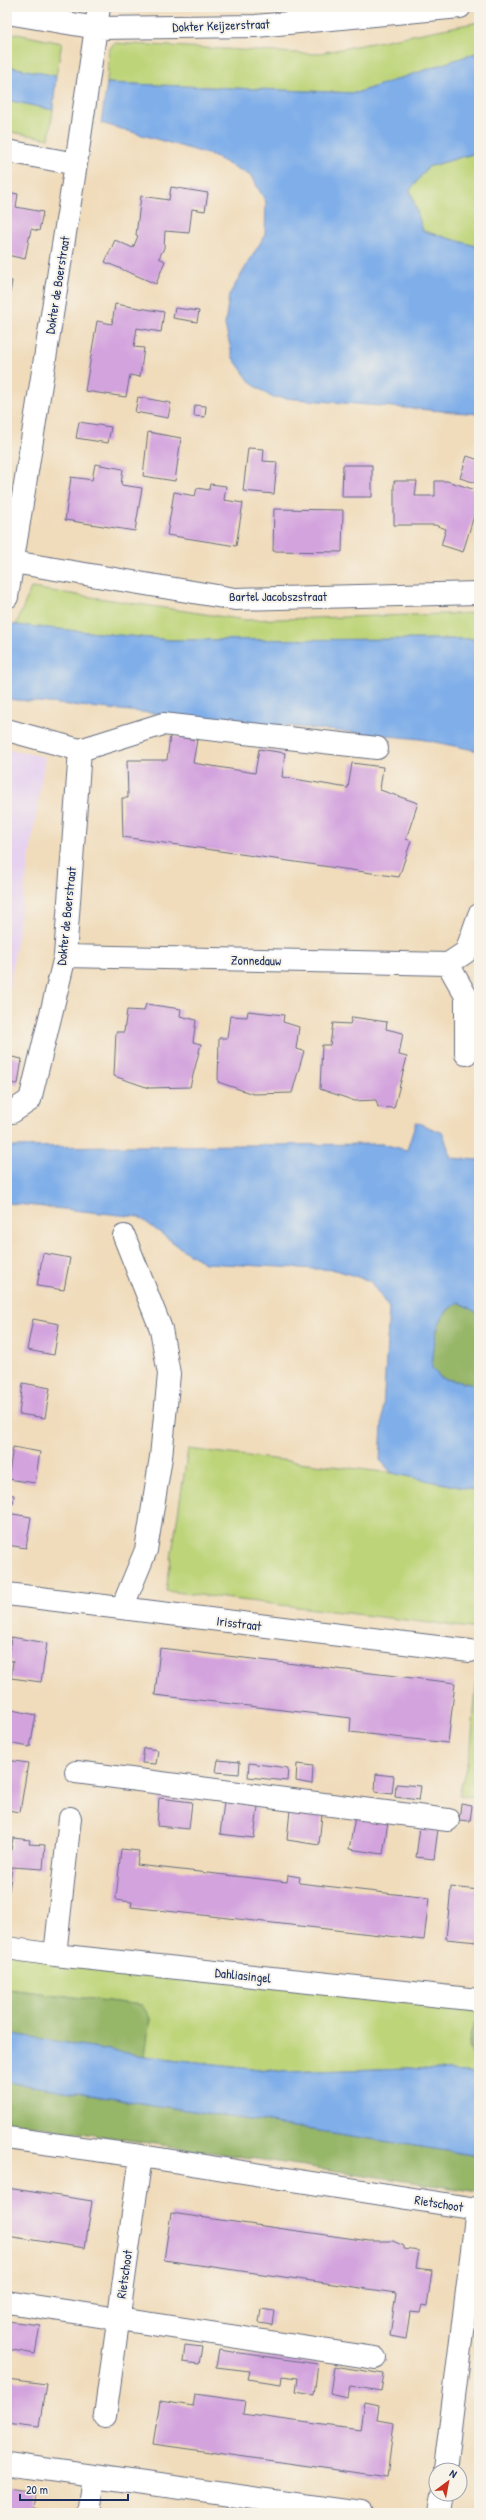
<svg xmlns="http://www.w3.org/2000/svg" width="486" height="2520" font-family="'Patrick Hand',sans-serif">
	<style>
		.built { fill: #e6d2f0 }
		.green { fill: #bdd478; stroke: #6c826b }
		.forest { fill: #96b668; stroke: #587263 }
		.water { fill: #7faee9; stroke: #4d6ea4 }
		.building { fill: #d3a3de }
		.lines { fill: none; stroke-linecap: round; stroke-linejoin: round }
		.minor-casing { stroke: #666c7f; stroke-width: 24 }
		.minor { stroke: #fff; stroke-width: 22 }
		.labels { text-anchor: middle; stroke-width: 4; stroke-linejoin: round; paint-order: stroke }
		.street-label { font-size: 13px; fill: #1b2f5e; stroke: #f7f3e8 }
	</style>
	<rect width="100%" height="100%" fill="#f7f3e8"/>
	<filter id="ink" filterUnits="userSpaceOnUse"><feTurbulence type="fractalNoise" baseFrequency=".025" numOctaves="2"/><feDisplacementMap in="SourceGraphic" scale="8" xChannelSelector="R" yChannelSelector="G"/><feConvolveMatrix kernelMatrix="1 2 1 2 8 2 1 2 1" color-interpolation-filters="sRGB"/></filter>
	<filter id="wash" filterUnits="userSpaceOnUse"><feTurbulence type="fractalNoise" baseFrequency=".012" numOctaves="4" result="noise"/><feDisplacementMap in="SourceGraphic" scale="16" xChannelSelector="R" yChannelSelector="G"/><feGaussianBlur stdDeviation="0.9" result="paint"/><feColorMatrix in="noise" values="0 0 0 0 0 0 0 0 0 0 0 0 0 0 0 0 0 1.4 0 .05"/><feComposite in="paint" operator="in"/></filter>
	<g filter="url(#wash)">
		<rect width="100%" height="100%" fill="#f0dcbb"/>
		<!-- built -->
		<path class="built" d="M7,749l38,8 -38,246z"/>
		<!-- green -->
		<path class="green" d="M479,22v30l-123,41 -249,-10 2,-33 5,-7 201,11z
			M7,32l55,11 -6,33 -49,-10z
			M7,100l46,10 -4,29 -42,-8z
			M479,152v95l-56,-16 -13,-41 18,-23z
			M31,588l214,32 234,-7v26l-309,1 -154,-15z
			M188,1449l204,24 87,18v138l-313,-38z
			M478,1665h1v133l-20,-3 12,-48z
			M7,1952l472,59c0,13 -14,22 -9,39 2,9 9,12 9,23l-71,-5 -122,4 -141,-16 5,-37 -8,-14 -135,-16z"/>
		<!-- forest -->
		<path class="forest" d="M459,1302l20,12v72l-38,-8 -9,-10c3,-27 0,-51 27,-66z
			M7,1989l135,16 8,13 -5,38 -138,-23z
			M479,2017v48c-12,-20 -13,-29 0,-48z
			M7,2082l472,74v36l-472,-70z"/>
		<!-- water -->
		<path class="water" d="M479,52v100l-51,15 -18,23 13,41 56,16v167l-208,-17 -20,-14 -18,-25 -8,-33 4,-30 36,-60 1,-33 -15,-26 -40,-21 -110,-32 6,-40 249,10z
			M7,66l49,10 -3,34 -46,-10z
			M7,624l163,16 309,-1v112l-59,-12 -413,-40z
			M416,1122l27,11 8,25 28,2v154l-20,-12c-26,14 -24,40 -27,66l9,10 38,8v105l-87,-18 -12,-13 9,-152 -19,-27 -34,-11 -131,-7 -19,-11 -47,-35 -132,-14v-56l375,-3 25,6z
			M7,2033l138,23 141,16 122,-4 71,5v83l-472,-74z"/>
		<g id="blocks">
			<!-- building -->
			<path class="building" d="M171,187l37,6 -3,18 -13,-2 -3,24 -24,-2 -1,17 -5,10 6,3 -9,23 -51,-22 10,-22 18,8 5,-12 -2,-1 5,-39 28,4z
				M7,192l11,2 -2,13 27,5 -4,19 -8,-2 -6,30 -18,-4 2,-13 -2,-1z
				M7,280l5,1 -3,18 -2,-1z
				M115,304l49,8 -3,20 -24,-4 -3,19 10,1 -4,29 -10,-2 -4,22 -41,-6 12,-70 15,3z
				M175,308l24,3 -2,11 -24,-4z
				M138,397l33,6 -3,15 -33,-6z
				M195,405l11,1 -1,11 -11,-1z
				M79,422l32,5 -3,16 -32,-5z
				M148,432l33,6 -6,43 -32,-5z
				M248,448l16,1 -1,12 14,1 -3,32 -31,-3z
				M467,456l12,4v24l-19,-6z
				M95,464l28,5 -2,16 21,3 -7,43 -70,-11 6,-43 21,3z
				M343,465h29v32h-30z
				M394,481h23l-2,15h20v-15h12l32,10v8l-16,53 -22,-7 5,-16 -11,-4h-41z
				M210,484l16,2 -2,14 19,3 -7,43 -69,-11 7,-43 21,4 2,-8 12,2z
				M274,509l69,1 -1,42 -69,-1z
				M170,736l27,4 -4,23 62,10 4,-24 26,4 -3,24 66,11 4,-25 31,4 -3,23 38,13 -12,36 5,2 -12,36 -276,-40 -1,-39h6l-1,-38h40z
				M146,1004l35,5 -1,7 16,4 -3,22 8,2 -11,43 -41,1 -35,-12 2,-44h8l3,-22 17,1z
				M248,1011l36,4 -1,7 16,5 -3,22 8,2 -12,42 -39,1 -35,-12 1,-44h8l3,-22 17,1z
				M352,1017l35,5 -1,7 17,4 -4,22 8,2 -13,51 -16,-1 -2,-7 -21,1 -35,-12 2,-44h8l3,-22 17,1z
				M7,1056l15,3 -4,25 -11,-1z
				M43,1253l27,5 -6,32 -27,-4z
				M33,1319l26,5 -5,31 -27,-5z
				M23,1383l27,5 -5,30 -26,-4z
				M13,1447l27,5 -5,31 -27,-4z
				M7,1494l7,1 -1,9h-6z
				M7,1513l24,4 -5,31 -19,-3z
				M11,1637l36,6 -6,39 -30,-4 2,-17 -5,-1z
				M160,1648l295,35 -7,60 -98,-11 1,-14 -196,-23z
				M7,1709l29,6 -6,32 -23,-4z
				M144,1748l14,2 -2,14 -14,-1z
				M7,1760l21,3 -8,49 -13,-2z
				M218,1760l22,2 -1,12 -23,-2z
				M249,1763l39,5 -1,13 -39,-4z
				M297,1764l16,2 -1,18 -16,-3z
				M376,1774l18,2 -2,18 -17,-2z
				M396,1784l25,2 -2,14 -24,-3z
				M159,1798l33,4 -3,27 -32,-3z
				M224,1802l34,5 -4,31 -34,-4z
				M461,1804l11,2 -2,15 -11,-1z
				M290,1810l32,4 -3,31 -32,-5z
				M355,1817l33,5 -5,32 -34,-5z
				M420,1827l18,2 -4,30 -18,-2z
				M13,1838l17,2 -1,4 16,1 -2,24 -31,-2 -3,24 -2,-42 4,1z
				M121,1849l18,2 -2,14 150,17 1,-7 12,2 -1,6 130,15 -5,42 -293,-33 1,-5 -16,-2z
				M451,1887l28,3v58l-3,-1 1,-5 -31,-3z
				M7,2188l85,13 -7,47 -78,-12z
				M171,2213l198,28h24l11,5v3l15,2 -3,17 16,2 -5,36 -5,-1 -2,8 -10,-1 -4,27 -16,-3 6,-43 -232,-33z
				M261,2309l13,2 -2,14 -13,-2z
				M7,2321l33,4 -5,29 -28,-5z
				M185,2345l17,2 -3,17 -16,-2z
				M219,2350l99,14 -4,31 -18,-3 2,-14 -16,-2 -1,8 -33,-5 2,-8 -34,-4z
				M334,2366l50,8 -3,17 -31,-5 -2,12 -18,-4z
				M7,2379l39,5 -7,43 -32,-4z
				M195,2394l50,7 -2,13 117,16 4,-28 15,3 -2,15 17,3 -7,54 -234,-33 7,-43 33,5z
				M7,2488l28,4 -3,16 14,3v2h-39z"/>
		</g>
	</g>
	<g filter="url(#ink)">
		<use href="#blocks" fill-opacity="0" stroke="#666c7f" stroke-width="1"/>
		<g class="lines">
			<defs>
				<path id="minor" d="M7,13l90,15 159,-2 204,-19
					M7,151l69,13
					M7,561l228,38 244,-6
					M7,597l69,-433 23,-157
					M7,730l73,20 83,-26 214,24
					M65,956l383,8 18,-12 13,-37
					M448,964l18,32v58
					M7,1111l5,1 18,-12 35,-144 15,-206
					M7,1594l463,57
					M122,1608l24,-58 15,-93 8,-83 -8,-45 -37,-93
					M76,1772l372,48
					M7,1948l48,7 424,45
					M55,1955l15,-137
					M7,2138l134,18 336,53 -32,261
					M7,2302l368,56
					M105,2416l36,-260
					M7,2464l354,49
					M88,2513l5,-36
					M440,2513l3,-19"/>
			</defs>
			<!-- minor casing -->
			<use href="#minor" class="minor-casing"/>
			<!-- minor -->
			<use href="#minor" class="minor"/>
		</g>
	</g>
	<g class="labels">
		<!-- street labels -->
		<g class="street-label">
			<text transform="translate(221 25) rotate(-2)" y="5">Dokter Keijzerstraat</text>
			<text transform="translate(57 285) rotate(-81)" y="5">Dokter de Boerstraat</text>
			<text x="278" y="601">Bartel Jacobszstraat</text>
			<text transform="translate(66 916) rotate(-84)" y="5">Dokter de Boerstraat</text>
			<text transform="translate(256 960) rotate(1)" y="5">Zonnedauw</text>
			<text transform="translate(239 1623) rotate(7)" y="5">Irisstraat</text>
			<text transform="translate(243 1975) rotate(6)" y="5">Dahliasingel</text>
			<text transform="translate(439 2203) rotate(9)" y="5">Rietschoot</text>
			<text transform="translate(124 2274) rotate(-82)" y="5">Rietschoot</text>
		</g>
	</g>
	<!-- margin -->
	<rect width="486" height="2520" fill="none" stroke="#f7f3e8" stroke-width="24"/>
	<!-- north arrow -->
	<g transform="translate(448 2482) rotate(32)"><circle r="19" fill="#f7f3e8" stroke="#9fa5b1"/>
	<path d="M0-3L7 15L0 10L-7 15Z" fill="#c8321e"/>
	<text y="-6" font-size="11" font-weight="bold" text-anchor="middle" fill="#1b2f5e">N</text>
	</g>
	<!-- scale -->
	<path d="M20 2494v6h108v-6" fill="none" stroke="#1b2f5e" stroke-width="2"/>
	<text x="26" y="2494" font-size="12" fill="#1b2f5e" stroke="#f7f3e8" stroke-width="3" paint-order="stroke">20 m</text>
</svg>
